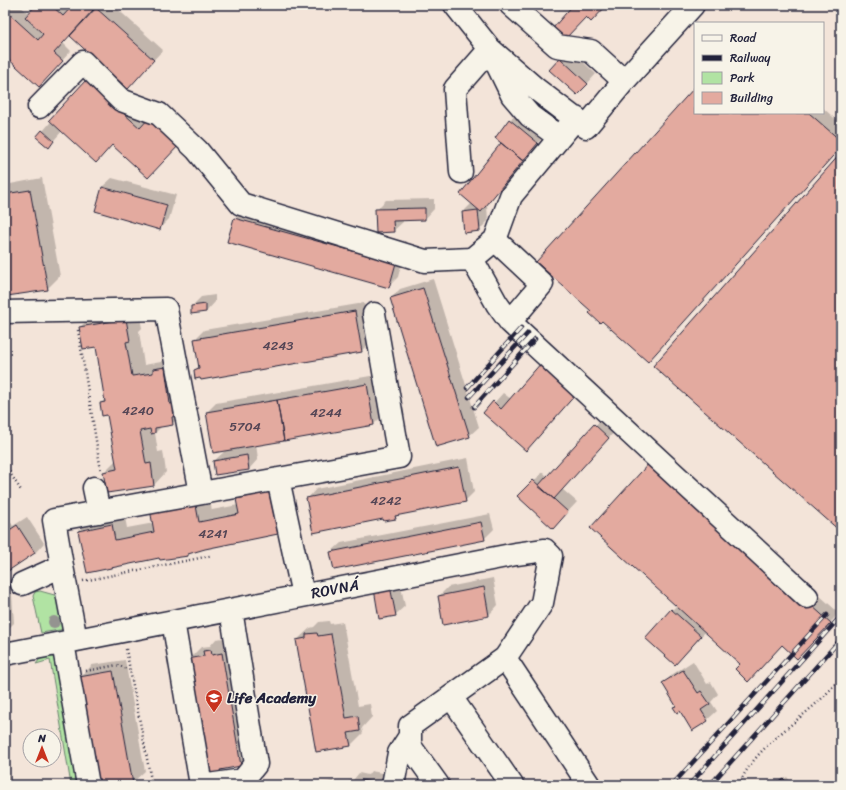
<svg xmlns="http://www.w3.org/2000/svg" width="846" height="790" font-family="Sriracha,sans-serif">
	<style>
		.green { fill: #b1e3a3; stroke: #6a826f }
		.shadow { fill: #0003 }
		.building { fill: #e3aa9f; stroke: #22223b }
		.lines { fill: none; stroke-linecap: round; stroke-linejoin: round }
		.minor-casing { stroke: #22223b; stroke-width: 25 }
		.path { stroke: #22223b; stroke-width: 2.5; stroke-dasharray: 1 3; stroke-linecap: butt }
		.minor { stroke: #f7f3e8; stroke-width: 22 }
		.rail-casing { stroke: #22223b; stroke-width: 4.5 }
		.rail { stroke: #f7f3e8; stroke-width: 3; stroke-dasharray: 9; stroke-linecap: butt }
		.tree { fill: #949490 }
		.labels { text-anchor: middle; stroke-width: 3; stroke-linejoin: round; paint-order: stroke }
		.number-label { font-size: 13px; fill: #524454 }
		.street-label { font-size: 15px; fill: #22223b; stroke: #f7f3e8 }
		.poi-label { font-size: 15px; font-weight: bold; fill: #22223b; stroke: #f7f3e8; text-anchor: start }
	</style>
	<rect width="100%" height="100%" fill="#f3e4d9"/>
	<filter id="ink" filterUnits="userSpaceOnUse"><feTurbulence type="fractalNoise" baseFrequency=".025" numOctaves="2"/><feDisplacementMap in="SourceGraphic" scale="8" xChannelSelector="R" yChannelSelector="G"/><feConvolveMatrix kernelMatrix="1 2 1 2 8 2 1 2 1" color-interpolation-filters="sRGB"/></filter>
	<g filter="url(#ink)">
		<!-- green -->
		<path class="green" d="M40,591l18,5 8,33 -25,4 -8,-37 2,-4z
			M43,655l14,1 26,129h-12l-21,-125 -14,4z"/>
		<!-- shadow -->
		<path class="shadow" d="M5,5h14l10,9 8,-9h34l2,2 1,-2h39l50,45 -35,37 -58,-52 -7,8 8,8 -23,25 -43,-22z
			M570,50l26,24 -10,11 -26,-26z
			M86,80l102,54 -76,10 -50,-13 -13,15 -11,-9z
			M695,88v25h128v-5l18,16v23l-193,214z
			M519,111l27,22 -59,72 1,16 -9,9 -16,-18 9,-9 -11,-9 42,-51 7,-23z
			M42,178l18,98 -13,13 -42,-12v-92z
			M112,178l64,17 -7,24 -9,9 -58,-41z
			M434,199v10l-9,10h-22v3l-10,9 -17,-21 10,-10z
			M245,209l159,45 -6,23 -10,10 -153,-69z
			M433,279l46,148 -10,9 -78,-138 9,-9z
			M215,295v7l-9,10 -14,-6 9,-9z
			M364,303l7,39 -10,9 -166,19 5,-5 -5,-26 9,-9z
			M138,307l4,21 -3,3 5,34 17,-3 5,-5 19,54 -13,13 -10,2 -7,7 3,19 5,-1 3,21 -12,13 -50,-13 12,-12 -8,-46 -7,-11 5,-5 -9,-52 -17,-19 13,-12z
			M376,375l7,40 -9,9 -118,20 2,15 -9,10 -33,5 -2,-13 12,-11 -19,-38 9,-9z
			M586,383l-60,67 -41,-37 18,-20 8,6z
			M604,416l13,13 -55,60 15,13 -15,16 -43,-22 24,-24 5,5z
			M661,453l178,160 -32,35 -25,-4 -40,20 -36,-33 -22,24 -38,-17 31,-33z
			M468,458l6,34 -9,9 -65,13 -5,4 -11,-1 -77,-18 9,-10z
			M281,480l9,41 -13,12 -72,15 -15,4 -3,3 -27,2 -81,-26 12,-12 33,-7 3,16 27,-5 53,-34 5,21 26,-5 -1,-6 12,-12z
			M5,513l8,13 14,-9 17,26 -9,10 -30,19z
			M490,514l4,15 -10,10 -153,13 10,-9z
			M399,577l6,29 -10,9 -20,-25z
			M493,578l5,27 -9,10 -50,-19 9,-9z
			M5,593h7l2,30 -6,6h-3z
			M329,621l1,3 13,-2 15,84 12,-2 2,13 -10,11 1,5 -13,13 -53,-106 13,-12 4,-1 5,-5z
			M223,638l1,5 10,-2 19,112 -12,12 -16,3 -5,4 -31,-113 12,-12 9,-1 6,-7z
			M125,660l20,111 -13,12 -33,2 -19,-107 12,-13z
			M693,661l14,23 4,-2 7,12 -7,8 6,9 -10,9 -30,-15 -13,-22 9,-9z
			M5,752l6,33h-6z
			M371,771l16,3 -1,11h-37l10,-12 9,2z
			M787,777l6,8h-19h1z
			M333,781v4h-19z"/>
		<!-- building -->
		<path class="building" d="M36,5h15l12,11 10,-11h15l5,5 -39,43 9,8 -24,26 -34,-31v-46l33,30 5,-6 -18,-17z
			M573,5h34l-16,17 -5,-5 -21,22 -12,-11z
			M96,8l58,52 -26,29 -58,-53z
			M560,58l28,26 -11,11 -28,-25z
			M86,80l54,48 10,-11 30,27 -32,34 -36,-33 -16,18 -47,-43z
			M695,87v26h114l32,28v6l-193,215 -46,-41 -2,2 -11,-10 2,-2 -55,-49z
			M532,94l12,10 -5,7 -12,-10z
			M509,119l29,24 -15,18 -28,-23z
			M42,130l12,11 -5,7 -13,-11z
			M501,143l22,18 -42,51 -21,-18z
			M841,153v379l-188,-166z
			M102,187l65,18 -7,25 -65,-19z
			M30,190l18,100 -41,6 -2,-13v-89z
			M425,208v12l-32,1 1,11 -18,1 -1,-24z
			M478,210l2,21 -16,2 -2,-21z
			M234,218l162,45 -7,25 -162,-46z
			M423,288l47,149 -34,10 -46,-149z
			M206,304v8l-15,2v-8z
			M355,311l7,41 -161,28 -1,-2 -5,1 -1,-9 5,-2 -5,-29z
			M126,319l4,22 -4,1 6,34 21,-3v-4l12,-2 5,37 4,-1 2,13 -4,1 1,8 -18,3v5l-4,1 -1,-5 -10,2 6,33 5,-1 3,23 -47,7 -4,-21 14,-3 -10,-54 -5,1 -2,-13 5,-1 -9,-55 -13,2 -4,-22z
			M542,362l35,31 -51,58 -43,-38 10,-12 8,8z
			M367,384l7,41 -90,16 -7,-41z
			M277,400l7,41 -71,12 -7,-41z
			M594,424l15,14 -55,61 -16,-13z
			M247,455l2,15 -34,5 -2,-14z
			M651,461l180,162 -34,36 -15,-14 -34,37 -13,-13 5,-5 -150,-136z
			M459,467l7,35 -71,14 1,3 -12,2 -1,-2 -70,14 -7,-35z
			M533,480l35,32 -15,17 -36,-33z
			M269,492l9,42 -73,15 -17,5v2l-28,4 -1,-2 -72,15 -9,-42 34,-7 3,16 39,-8 -4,-23 45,-9 4,22 40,-8 -3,-15z
			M481,522l4,18 -151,30 -4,-18z
			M17,525l18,28 -30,20v-40z
			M390,586l6,30 -17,3 -5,-30z
			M484,587l5,29 -46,9 -5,-29z
			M5,599l3,31h-3z
			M671,609l30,27 -26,29 -30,-27z
			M317,633l1,3 13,-2 15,84 12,-2 2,15 -12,2 3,13 -35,6 -20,-112 10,-2v-4z
			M211,650l1,5 10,-2 19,113 -21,4 1,3 -13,4 -20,-118 16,-3 -1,-5z
			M683,670l15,23 3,-2 9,13 -9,6 7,11 -16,10 -12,-20 -3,2 -4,-6 3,-1 -14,-23z
			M113,671l20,113 -35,1 -19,-108z
			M784,779l4,6h-14z
			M361,780l17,3v2h-30l1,-3 11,2z"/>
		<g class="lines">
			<defs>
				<path id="minor" d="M455,5l35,44 46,40 50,38 38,-46 69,-76
					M511,5l46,41 34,5 33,30
					M493,56l19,39 18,21 29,21
					M39,107l44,-45 38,38 38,14 38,36 44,54 184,57 47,-2 23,-19 16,-44 65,-78
					M461,172l-6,-83 35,-40
					M495,240l47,44 -32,38
					M472,259l25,45 13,18 297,275
					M5,312l161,-3 35,184
					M278,479l25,116
					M94,488l5,24
					M62,566l14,74
					M22,584l40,-18 -8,-46 345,-63 -25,-143
					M173,621l28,164
					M63,643l25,142
					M5,654l511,-100 29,-4 6,6 -9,47 -37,55 -95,68v20l28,39
					M505,658l84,127
					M451,697l61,88
					M208,785l35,-5 13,-16 -25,-154
					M393,785l6,-32 11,-17"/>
			</defs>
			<!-- minor casing -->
			<use href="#minor" class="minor-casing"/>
			<!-- path -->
			<path class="path" d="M126,5l10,1
				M78,330l23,141
				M5,465l17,27
				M83,581l127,-25
				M126,649l26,136
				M86,671l31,-6 13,5
				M739,785c14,-35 53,-59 80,-84 8,-7 15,-16 22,-25"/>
			<!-- minor -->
			<use href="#minor" class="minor"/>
			<defs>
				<path id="rail" d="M467,388l54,-60
					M469,397l59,-64
					M474,407l61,-68
					M672,785l155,-170
					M689,785l152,-169
					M710,785l131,-146"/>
			</defs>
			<!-- rail casing -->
			<use href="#rail" class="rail-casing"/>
			<!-- rail -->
			<use href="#rail" class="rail"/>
		</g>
		<!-- trees -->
		<circle class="tree" cx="54" cy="622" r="6"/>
	</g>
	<!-- icons -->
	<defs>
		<symbol id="school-pin" viewBox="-11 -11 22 30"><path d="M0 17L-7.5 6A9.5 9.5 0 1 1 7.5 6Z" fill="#c8321e" stroke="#f7f3e8"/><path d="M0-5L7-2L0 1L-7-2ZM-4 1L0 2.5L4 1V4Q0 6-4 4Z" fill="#fff"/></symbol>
	</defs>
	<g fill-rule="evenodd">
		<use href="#school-pin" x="204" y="688" width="20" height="27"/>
	</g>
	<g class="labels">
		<!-- number labels -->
		<g class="number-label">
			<text x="278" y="350">4243</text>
			<text x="138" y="415">4240</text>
			<text x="326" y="417">4244</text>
			<text x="245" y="431">5704</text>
			<text x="386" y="505">4242</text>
			<text x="213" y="538">4241</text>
		</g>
		<!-- street labels -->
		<g class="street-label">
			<text transform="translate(335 589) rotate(-11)" y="5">ROVNÁ</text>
		</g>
		<!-- poi labels -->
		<g class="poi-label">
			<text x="227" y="703">Life Academy</text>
		</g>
	</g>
	<!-- margin -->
	<rect width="846" height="790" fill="none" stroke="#f7f3e8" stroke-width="20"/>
	<rect x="10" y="10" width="826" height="770" fill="none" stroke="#22223b" stroke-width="1.5" filter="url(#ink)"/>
	<!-- legend -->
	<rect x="694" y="22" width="130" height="92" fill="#f7f3e8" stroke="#a29fa3"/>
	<rect x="702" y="35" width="20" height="6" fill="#f7f3e8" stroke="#a29fa3"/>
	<text x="730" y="42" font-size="12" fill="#22223b">Road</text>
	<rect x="702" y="55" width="20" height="6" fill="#22223b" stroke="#a29fa3"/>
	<text x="730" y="62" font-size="12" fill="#22223b">Railway</text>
	<rect x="702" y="72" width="20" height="12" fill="#b1e3a3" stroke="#a29fa3"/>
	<text x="730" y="82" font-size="12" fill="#22223b">Park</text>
	<rect x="702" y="92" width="20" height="12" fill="#e3aa9f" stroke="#a29fa3"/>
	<text x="730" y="102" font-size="12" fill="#22223b">Building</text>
	<!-- north arrow -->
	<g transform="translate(42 748)"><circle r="19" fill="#f7f3e8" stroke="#a29fa3"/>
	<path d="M0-3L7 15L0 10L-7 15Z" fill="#c8321e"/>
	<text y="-6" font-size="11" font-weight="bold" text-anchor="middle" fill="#22223b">N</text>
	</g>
</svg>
